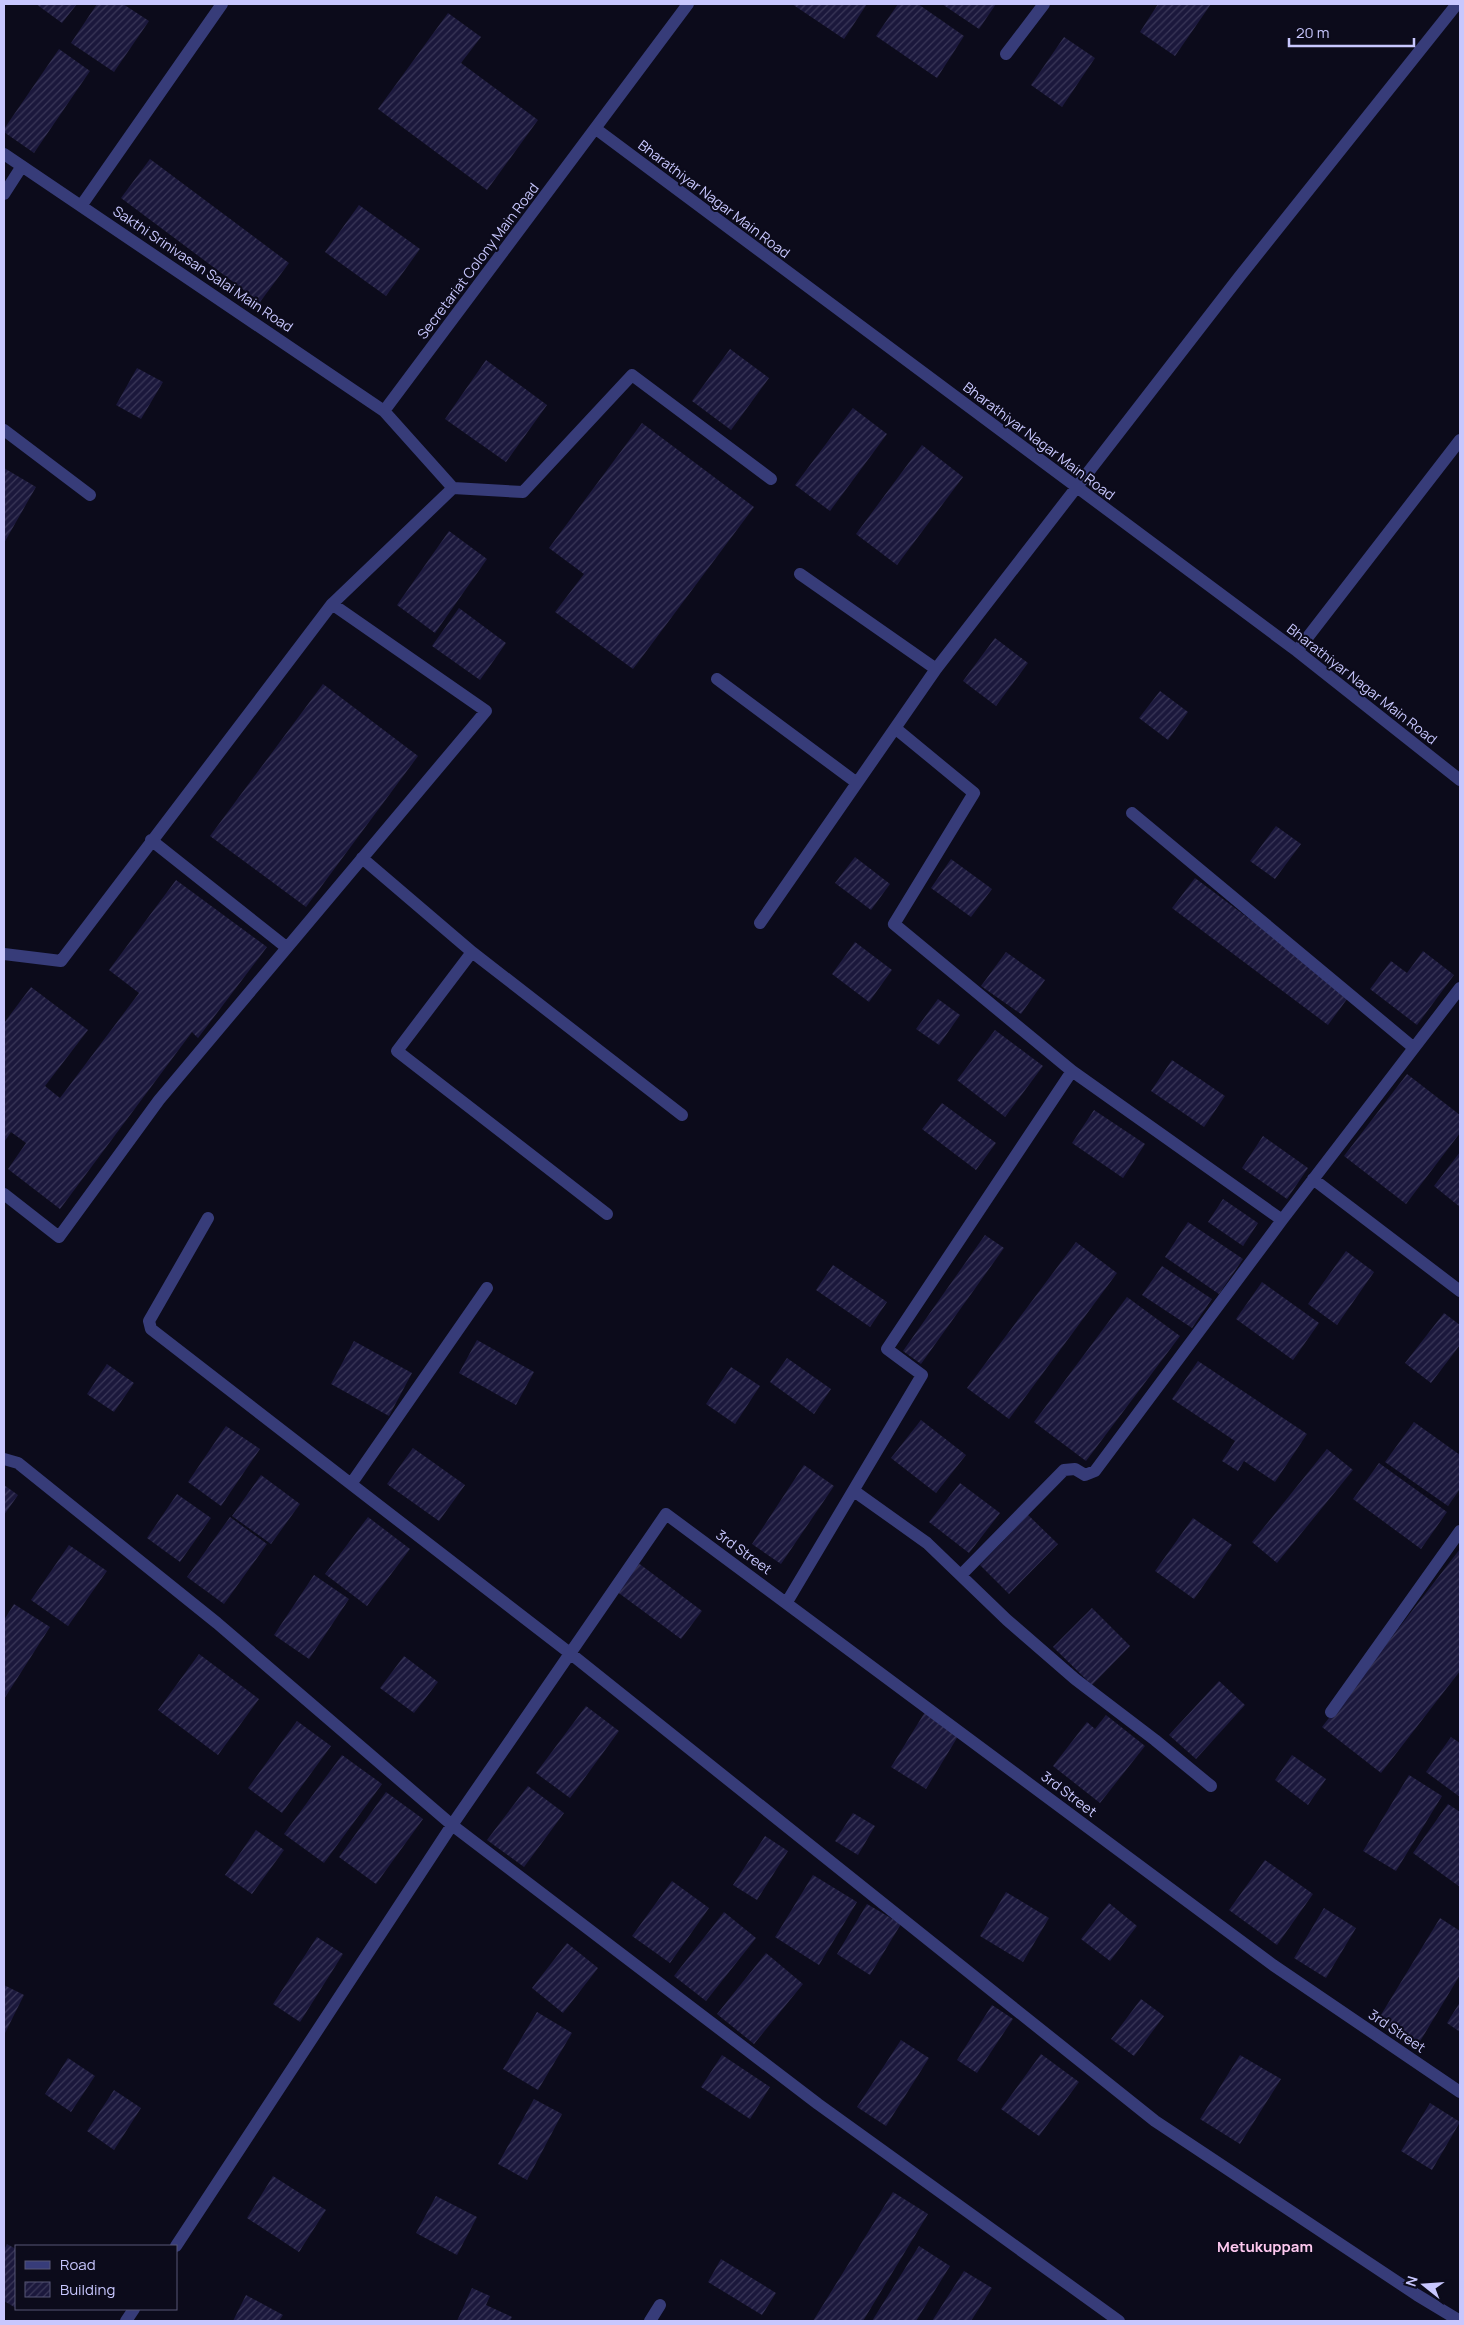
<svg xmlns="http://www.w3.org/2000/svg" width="1464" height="2325" font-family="Manrope,sans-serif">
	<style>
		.building { fill: url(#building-hatch) }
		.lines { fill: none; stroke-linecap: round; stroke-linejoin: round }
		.minor { stroke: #373c79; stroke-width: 12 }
		.labels { text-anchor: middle; stroke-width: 4; stroke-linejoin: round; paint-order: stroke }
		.street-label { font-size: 14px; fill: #c8c7fe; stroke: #0c0b1b }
		.neighbourhood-label { font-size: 15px; font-weight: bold; fill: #fec9f0; stroke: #0c0b1b }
	</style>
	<defs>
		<pattern id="building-hatch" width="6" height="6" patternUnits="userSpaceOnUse" patternTransform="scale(1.25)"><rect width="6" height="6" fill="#1b183c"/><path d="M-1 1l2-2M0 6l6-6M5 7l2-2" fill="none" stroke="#3b3859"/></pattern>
	</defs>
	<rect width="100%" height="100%" fill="#0c0b1b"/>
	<!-- building -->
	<path class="building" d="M36,4h41l-15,19z
		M97,4h26l26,17 -35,51 -43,-29z
		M792,4h75l-23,35z
		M898,4h20l46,32 -27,42 -61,-42z
		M942,4h54l-17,25z
		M1158,4h53l-36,52 -35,-24z
		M448,13l33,24 -20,26 77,57 -51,70 -109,-81z
		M1064,37l31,21 -33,49 -31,-22z
		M59,49l31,22 -56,82 -30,-21v-3z
		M150,159l139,104 -29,39 -139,-104z
		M359,205l61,44 -34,47 -61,-44z
		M730,349l39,29 -38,52 -39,-29z
		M486,360l61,45 -41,57 -61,-43z
		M137,368l26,14 -22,37 -25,-14z
		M853,408l34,26 -57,77 -35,-26z
		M642,423l112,84 -121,162 -78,-57 29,-38 -35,-26z
		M922,445l41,32 -66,88 -41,-31z
		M4,468l32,19 -32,56z
		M449,531l38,28 -52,74 -38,-28z
		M459,608l47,35 -26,37 -48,-34z
		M995,638l33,25 -32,43 -33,-25z
		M323,684l95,72 -112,151 -96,-71z
		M1160,691l28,21 -20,28 -29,-22z
		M1276,826l25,18 -26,35 -25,-18z
		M855,857l35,27 -19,26 -36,-27z
		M951,859l41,30 -21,28 -40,-29z
		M1195,878l155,117 -22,30 -156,-117z
		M176,880l91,67 -69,91 -6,-6 -132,177 -52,-40 18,-26 -15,-11 -7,10v-119l27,-36 57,43 -43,56 15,12 79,-105 -30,-23z
		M855,942l37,28 -23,32 -37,-28z
		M1423,951l31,24 -37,50 -47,-36 21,-28 16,12z
		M1006,952l39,28 -24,34 -40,-28z
		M938,999l22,16 -21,30 -23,-16z
		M995,1030l48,36 -38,51 -48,-37z
		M1172,1060l53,36 -21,31 -53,-36z
		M1407,1074l53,41v18l-54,71 -62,-48z
		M942,1103l54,40 -20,27 -54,-41z
		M1094,1110l51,34 -22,34 -51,-35z
		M1263,1136l45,32 -21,31 -45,-31z
		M1460,1152v55l-26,-21z
		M1223,1199l35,24 -15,23 -35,-24z
		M1188,1222l55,37 -24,35 -54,-37z
		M985,1235l19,13 -83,116 -18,-13z
		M1076,1242l41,31 -108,146 -42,-31z
		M1346,1251l28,21 -37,53 -29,-21z
		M833,1265l54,37 -17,25 -54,-37z
		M1162,1266l50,33 -20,29 -50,-33z
		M1262,1282l57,41 -26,37 -57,-41z
		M1127,1297l53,39 -94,125 -52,-39z
		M1444,1313l16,12v20l-29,38 -26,-20z
		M477,1340l57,32 -18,33 -57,-32z
		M354,1341l58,32 -23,43 -58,-32z
		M787,1358l44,31 -17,25 -44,-32z
		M1198,1361l109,73 -32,48 -31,-21 -6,10 -16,-10 13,-20 -63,-42z
		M107,1364l27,19 -20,29 -27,-18z
		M731,1367l29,19 -25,38 -29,-20z
		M921,1420l45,35 -30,38 -45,-35z
		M1414,1422l46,33v34l-12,17 -63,-44z
		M226,1426l34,23 -39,57 -33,-24z
		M413,1448l52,37 -26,36 -52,-37z
		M1327,1449l26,21 -76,93 -25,-21z
		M1379,1463l68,49 -26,37 -68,-50z
		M804,1465l30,21 -53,78 -29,-20z
		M261,1475l39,29 -29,40 -39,-28z
		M960,1483l40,30 -31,40 -40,-31z
		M4,1485l14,10 -14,20z
		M177,1494l34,24 -31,44 -33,-24z
		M1028,1515l30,29 -49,50 -29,-29z
		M230,1517l37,27 -43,60 -37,-27z
		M368,1517l42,32 -43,57 -42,-32z
		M1193,1518l39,27 -38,54 -39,-28z
		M69,1545l38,26 -39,55 -37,-26z
		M1460,1549v122l-79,102 -59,-46z
		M637,1562l65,49 -21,28 -65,-48z
		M314,1575l35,24 -40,60 -35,-24z
		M14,1604l36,23 -46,72v-79z
		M1092,1608l38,38 -38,39 -39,-38z
		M199,1654l60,45 -41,56 -60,-45z
		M404,1656l34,26 -24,31 -34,-25z
		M1219,1681l26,24 -49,54 -27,-24z
		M586,1706l33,25 -49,67 -34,-25z
		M925,1712l35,21 -34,56 -35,-22z
		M1106,1715l39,31 -45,57 -47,-37 34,-44 8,7z
		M297,1721l34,25 -49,67 -34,-25z
		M1451,1737l9,6v54l-34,-25z
		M342,1755l40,29 -58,79 -40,-29z
		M1292,1755l34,24 -18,26 -33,-25z
		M1409,1775l33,21 -46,75 -33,-20z
		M528,1786l36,27 -40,54 -37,-27z
		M386,1792l37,27 -47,65 -37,-27z
		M1448,1804l12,8v75l-47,-34z
		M853,1813l22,13 -17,29 -23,-14z
		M256,1830l28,20 -32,44 -27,-19z
		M765,1836l23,15 -31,49 -24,-15z
		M1265,1860l48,34 -36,51 -48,-35z
		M813,1875l44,27 -38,63 -44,-28z
		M672,1881l37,27 -39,55 -38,-27z
		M1006,1892l43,26 -26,44 -43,-26z
		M1109,1903l28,23 -27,35 -29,-22z
		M867,1904l34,20 -31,51 -33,-21z
		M1324,1908l32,20 -30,50 -32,-20z
		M724,1912l32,26 -50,63 -32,-25z
		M1440,1918l20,13v44l-44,73 -40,-25z
		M317,1937l26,17 -43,68 -27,-18z
		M567,1943l31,25 -35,45 -31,-25z
		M766,1953l37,31 -49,60 -37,-30z
		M4,1985l20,10 -20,40z
		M1141,1999l23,17 -30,40 -23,-17z
		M1460,2002v30l-13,-9z
		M992,2005l21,14 -36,54 -20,-13z
		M537,2012l35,21 -34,57 -35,-21z
		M901,2040l28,18 -43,68 -29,-19z
		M1041,2054l38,28 -40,54 -38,-27z
		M722,2055l48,32 -20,32 -49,-32z
		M1240,2055l41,24 -41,65 -40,-25z
		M68,2058l27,18 -24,36 -26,-18z
		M114,2090l27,18 -27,42 -27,-19z
		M534,2099l28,15 -35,66 -29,-16z
		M1430,2103l30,19 -28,48 -31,-19z
		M273,2176l53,34 -27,42 -52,-34z
		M893,2192l35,22 -65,107h-50z
		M436,2196l41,21 -20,38 -41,-22z
		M7,2244l9,5v59l-12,-7v-51z
		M919,2246l31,20 -34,55h-44z
		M721,2259l55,34 -14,22 -54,-33z
		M964,2271l28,17 -21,33h-39z
		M472,2288l18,8 -4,9 26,12 -2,4h-53z
		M246,2295l37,20 -4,6h-46z"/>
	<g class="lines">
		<!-- minor -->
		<path class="minor" d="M1006,54l38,-50
			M596,129l701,522 163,129
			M4,154l380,257 69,77 -121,116 -271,357 -57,-7
			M4,194l18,-28
			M81,206l141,-202
			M384,411l304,-407
			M4,430l86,65
			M453,488l70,4 109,-117 139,104
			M800,574l136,95
			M1297,651l163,-211
			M717,679l140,104
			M1132,813l282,235
			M151,840l135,107
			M362,858l110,94 -75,99 210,163
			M760,923l176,-254 304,-393 217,-272
			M472,952l210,163
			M1072,1071l210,149
			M1313,1179l147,112
			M4,1194l55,43 100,-137 327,-389 -154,-107
			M208,1218l-55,96 -4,7 2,8 200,155
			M487,1288l-136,196 220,170 584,467 262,174 43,26
			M4,1459l14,4 199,160 235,202 366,279 301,217
			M854,1491l73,52 80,77 68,59 80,61 56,46
			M961,1575l103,-105 11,-1 10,6 10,-4 187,-251 178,-232
			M787,1602l135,-227 -35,-26 185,-278 -178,-147 80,-131 -79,-65
			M1331,1712l129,-181
			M176,2246l276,-421 214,-311 607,451 187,127
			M126,2321l8,-12
			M650,2321l10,-16"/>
	</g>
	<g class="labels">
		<!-- street labels -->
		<g class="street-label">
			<text transform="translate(714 199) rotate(37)" y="5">Bharathiyar Nagar Main Road</text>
			<text transform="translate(478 261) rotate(-53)" y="5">Secretariat Colony Main Road</text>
			<text transform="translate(203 269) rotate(34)" y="5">Sakthi Srinivasan Salai Main Road</text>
			<text transform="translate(1039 441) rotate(37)" y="5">Bharathiyar Nagar Main Road</text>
			<text transform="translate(1362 684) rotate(38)" y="5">Bharathiyar Nagar Main Road</text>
			<text transform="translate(744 1552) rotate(36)" y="5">3rd Street</text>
			<text transform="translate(1069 1794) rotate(37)" y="5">3rd Street</text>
			<text transform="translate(1397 2031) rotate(34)" y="5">3rd Street</text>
		</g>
		<!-- neighbourhood labels -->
		<g class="neighbourhood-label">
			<text x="1265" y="2252">Metukuppam</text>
		</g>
	</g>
	<!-- border -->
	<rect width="1464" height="2325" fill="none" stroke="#c8c7fe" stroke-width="10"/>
	<!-- legend -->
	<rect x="15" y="2245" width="162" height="65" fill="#0c0b1b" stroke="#575676"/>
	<rect x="25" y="2261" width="25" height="8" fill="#373c79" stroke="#575676"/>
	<text x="60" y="2270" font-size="15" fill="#c8c7fe">Road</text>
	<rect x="25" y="2282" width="25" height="15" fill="url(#building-hatch)" stroke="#575676"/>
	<text x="60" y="2295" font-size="15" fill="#c8c7fe">Building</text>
	<!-- north arrow -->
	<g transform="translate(1424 2285) rotate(287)" stroke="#0c0b1b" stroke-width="4" paint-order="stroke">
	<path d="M0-4L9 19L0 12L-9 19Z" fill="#c8c7fe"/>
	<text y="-8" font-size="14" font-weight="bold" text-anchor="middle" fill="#c8c7fe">N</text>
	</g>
	<!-- scale -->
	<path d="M1289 38v8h125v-8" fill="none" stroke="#c8c7fe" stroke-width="2.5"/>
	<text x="1296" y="38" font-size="15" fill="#c8c7fe" stroke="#0c0b1b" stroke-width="4" paint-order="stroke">20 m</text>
</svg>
